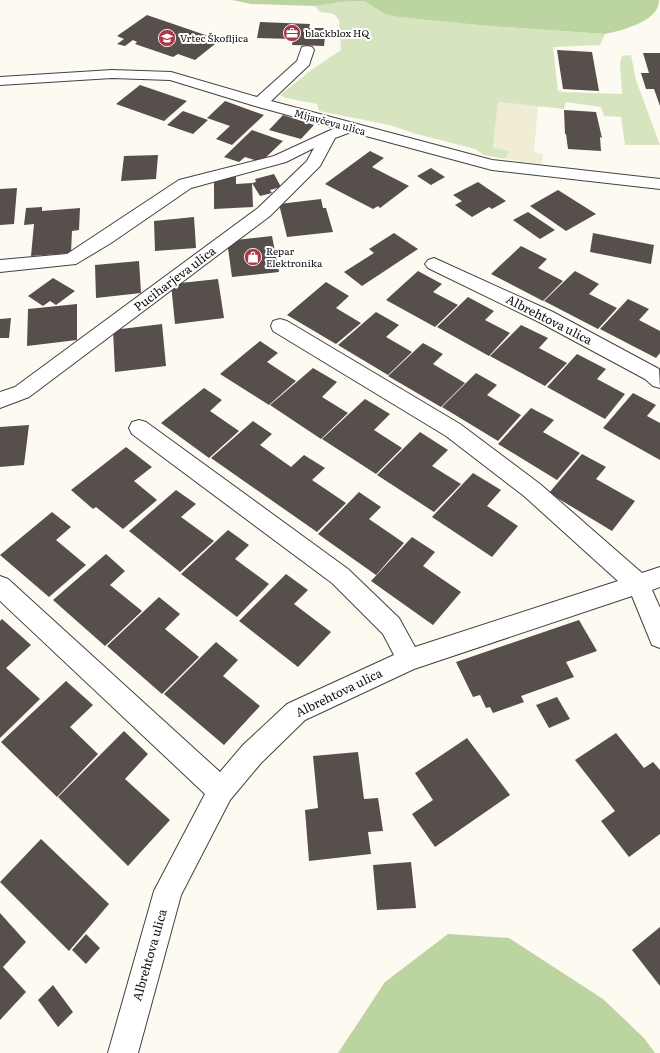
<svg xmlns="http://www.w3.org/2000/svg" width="660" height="1053" font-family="Literata,serif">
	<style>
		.farmland { fill: #f1ecd4 }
		.green { fill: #d6e5bf }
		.forest { fill: #bcd4a0 }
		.building { fill: #564f4c }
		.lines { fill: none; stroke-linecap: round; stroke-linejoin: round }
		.minor-casing { stroke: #424242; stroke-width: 2 }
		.minor { fill: #fff; fill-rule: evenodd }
		.labels { text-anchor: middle; stroke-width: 4; stroke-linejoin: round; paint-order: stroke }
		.far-poi-label { font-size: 10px; fill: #0f0f0f; stroke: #fff; text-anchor: start }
		.far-street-label { font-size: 10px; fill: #0f0f0f; stroke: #fff }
		.street-label { font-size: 12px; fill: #0f0f0f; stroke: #fff }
	</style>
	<rect width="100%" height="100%" fill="#fdfaf2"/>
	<!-- farmland -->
	<path class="farmland" d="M498,102l40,4 -4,46 9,2 -1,10 -37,-5 3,-8 -15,-3z"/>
	<!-- green -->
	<path class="green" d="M364,1l21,13 104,12 116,8 -5,11 -47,2 5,44 6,1 58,2 -2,-31 2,-7 9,-1 5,25 24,65h-35l-4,-28 -17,-1 -3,-9 -35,-5 -2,7 -66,-7 -5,46 16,3 -4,8 -21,-4 -9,-6 -62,-16 -23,-8 -71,-14 -2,-7 -31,-6 -6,-3 34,-27 27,-18 -2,-30 -5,-6 -14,-2 -5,-6 26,-4z"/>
	<!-- forest -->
	<path class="forest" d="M232,0h427c1,21 -38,31 -54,34l-116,-8 -89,-9 -15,-3 -21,-13 -23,1 -26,4 -64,-2z
		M448,934l61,4 94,61 41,39 11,15h-317l47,-71z"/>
	<!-- building -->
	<path class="building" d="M147,15l73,25 -25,20 -17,-6 -5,3 -38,-13 2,-2 -4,-2 -8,6 -8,-2 7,-5 -7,-3z
		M260,22l50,2 -1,4h17l-2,18 -32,-1 1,-6 -36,-1z
		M557,50l35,2 7,39 -36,-2z
		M643,53h17v53l-6,-17h-8l-5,-16h8z
		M140,85l47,16 -23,20 -48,-17z
		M225,101l39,14 -32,30 -16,-6 14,-13 -23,-8z
		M564,110l32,2 6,26 -2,-1 1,14 -33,-2 -2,-15h-1z
		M183,111l25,9 -15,14 -26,-9z
		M283,115l31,10 -13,14 -32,-9z
		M252,130l31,11 -22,21 -16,-5 -6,5 -15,-5z
		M370,151l14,7 -12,9 37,19 -29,22 -2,-2 -5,3 -48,-25z
		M158,155l-2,24 -35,2 3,-25z
		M431,168l14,9 -14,8 -14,-9z
		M274,174l7,13 -11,3 2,3 -12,3 -8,-13 1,24 -39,2v-31l22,-1v7l16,-1 4,-1 -1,-3z
		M478,182l28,19 -14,8 -3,-2 -17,10 -17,-12 7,-4 -9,-6z
		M17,188l-3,36 -14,1v-36z
		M558,190l38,24 -30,17 -36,-25z
		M321,199l2,9h3l7,24 -46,5 -8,-33z
		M42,207v4l38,-3 -1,22 -7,1 -1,22 -40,3 3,-32 -10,1 2,-17z
		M528,212l27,18 -15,9 -27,-19z
		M194,217l2,31 -41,3 -1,-30z
		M394,233l24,16 -56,37 -18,-14 30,-19 -5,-4z
		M593,233l61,12 -3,19 -61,-12z
		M272,236l7,36 -47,5 -5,-36z
		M521,246l26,13 -9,9 25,13 -20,20 -52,-27z
		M139,261l2,32 -45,5 -1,-33z
		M418,271l24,13 -9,8 25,13 -23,22 -49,-27z
		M575,271l24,13 -10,10 28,14 -19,21 -54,-28z
		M53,278l22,13 -19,14 -6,-4 -7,5 -15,-10z
		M218,279l6,39 -49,6 -4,-40z
		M326,282l23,14 -13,12 25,15 -25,21 -49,-29z
		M468,297l26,14 -9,9 25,13 -21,23 -52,-29z
		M628,299l21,10 -10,11 21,11v22l-4,5 -56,-29z
		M77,304v36l-50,6 1,-37z
		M376,312l23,13 -13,12 26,15 -24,23 -50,-30z
		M11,318l-2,20h-9v-19z
		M162,324l4,42 -51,6 -2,-42z
		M521,325l27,13 -9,10 28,15 -22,23 -55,-30z
		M260,341l18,12 -11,9 29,19 -27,24 -49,-31z
		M423,343l20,11 -10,10 32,19 -24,24 -53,-31z
		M577,354l29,15 -9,10 28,15 -20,25 -58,-32z
		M313,368l24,14 -15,15 26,16 -27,26 -51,-34z
		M476,373l21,12 -10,10 34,20 -23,26 -56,-34z
		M204,388l18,12 -12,11 29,20 -30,27 -48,-35z
		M633,393l23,12 -9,11 13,7v37l-57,-32z
		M365,399l25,15 -16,16 28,18 -26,26 -54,-35z
		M531,408l23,12 -11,12 37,21 -23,27 -59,-36z
		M253,421l19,13 -12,11 31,22 13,-12 21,13 -13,12 34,23 -29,29 -106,-74z
		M29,425l-5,40 -24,2v-40z
		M420,432l28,18 -16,16 29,18 -27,28 -57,-37z
		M126,447l26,20 -18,14 23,19 -34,29 -27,-22 -3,2 -22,-19z
		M582,454l24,13 -10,12 39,22 -23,30 -63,-38z
		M473,473l28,17 -14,16 31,20 -26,31 -60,-40z
		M176,490l20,14 -15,13 33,24 -34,31 -51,-41z
		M359,492l22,15 -12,12 35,24 -28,32 -58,-41z
		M52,512l19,15 -15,13 30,25 -37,32 -49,-42z
		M228,530l21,15 -14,14 34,25 -32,33 -56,-43z
		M412,537l23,15 -12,14 38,26 -28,33 -62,-44z
		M106,554l19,17 -15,14 32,26 -37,35 -52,-46z
		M286,574l22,16 -14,14 37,28 -33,35 -59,-46z
		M159,597l21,17 -15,15 34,28 -37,37 -55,-48z
		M2,619l29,26 -25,23 34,31 -40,39v-117z
		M579,620l18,31 -31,11 8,15 -53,19 3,6 -31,11 -3,-6 -4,1 -6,-13 -7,2 -17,-35z
		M216,642l22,18 -15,16 37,30 -36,39 -60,-51z
		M66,681l27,24 -23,22 28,27 -41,43 -56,-55z
		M557,697l13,22 -21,9 -13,-23z
		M124,731l24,23 -23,25 45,41 -42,46 -70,-69z
		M616,733l28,35 9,-6 7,8v64l-31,23 -28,-36 14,-10 -40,-51z
		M467,738l43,57 -75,52 -23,-33 21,-14 -18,-27z
		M358,752l6,47 14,-1 5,33 -15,1 3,22 -62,7 -4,-51 13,-2 -5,-52z
		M41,839l68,65 -40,47 -69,-69z
		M411,862l5,46 -39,2 -4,-45z
		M0,913l26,29 -23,25 23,25 -26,28z
		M660,927v59l-28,-36z
		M86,934l14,14 -14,16 -14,-14z
		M53,985l20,27 -15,15 -20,-27z"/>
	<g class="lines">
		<defs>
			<path id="minor" d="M307,46l5,1 2,3 -5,15 -38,36 221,59 168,19v10l-168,-19 -141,-38 -16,6 -15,28 -50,50 -241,181 -29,11v-16l15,-5 243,-179 49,-47 7,-13 -28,14 -95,26 -80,55 -35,21 -76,8v-12l67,-6 112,-74 95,-24 61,-28 -80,-22 -85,-26 -58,-2 -112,7v-8l112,-7 59,2 86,25 40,-36 5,-14z
				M434,258l119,54 106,57 1,19 -7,-2 -8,-7 -106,-57 -111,-54 -3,-4 3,-4z
				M280,319l7,2 173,103 80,60 102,89 18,-6v20l-8,3 8,18v40l-8,-3 -20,-49 -218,73 -109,51 -44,43 -31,37 -49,95 -43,158h-30l46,-162 51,-97 -205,-193v-25l8,3 212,193 23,-27 44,-41 107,-49 -11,-21 -51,-51 -200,-149 -3,-6 3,-6 7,-2 7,2 202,147 51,49 16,29 203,-66 -94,-85 -78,-60 -173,-105 -2,-5 2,-5z"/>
		</defs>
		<!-- minor casing -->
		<use href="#minor" class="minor-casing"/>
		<!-- minor -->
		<use href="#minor" class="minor"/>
	</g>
	<!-- icons -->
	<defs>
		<symbol id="office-disc" viewBox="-11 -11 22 22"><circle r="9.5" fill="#af3647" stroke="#fff"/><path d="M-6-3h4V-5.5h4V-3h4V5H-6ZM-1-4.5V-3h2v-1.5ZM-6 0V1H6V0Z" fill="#fff"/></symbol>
		<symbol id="school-disc" viewBox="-11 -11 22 22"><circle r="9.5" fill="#af3647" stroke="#fff"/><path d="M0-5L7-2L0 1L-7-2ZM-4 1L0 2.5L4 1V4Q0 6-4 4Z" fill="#fff"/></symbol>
		<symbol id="shop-disc" viewBox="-11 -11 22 22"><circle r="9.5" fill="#af3647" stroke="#fff"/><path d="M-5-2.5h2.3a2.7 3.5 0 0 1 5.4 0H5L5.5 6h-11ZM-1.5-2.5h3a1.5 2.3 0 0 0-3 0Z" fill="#fff"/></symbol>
	</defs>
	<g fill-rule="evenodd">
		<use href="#office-disc" x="282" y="23" width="20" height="20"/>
		<use href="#school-disc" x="157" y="28" width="20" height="20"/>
		<use href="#shop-disc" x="243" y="247" width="20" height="20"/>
	</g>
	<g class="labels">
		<!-- far-poi labels -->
		<g class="far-poi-label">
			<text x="305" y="37">blackblox HQ</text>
			<text x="180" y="42">Vrtec Škofljica</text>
			<text x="266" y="255">Repar<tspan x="266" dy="12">Elektronika</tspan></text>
		</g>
		<!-- far-street labels -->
		<g class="far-street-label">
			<text transform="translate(330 122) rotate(15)" y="4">Mijavčeva ulica</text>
		</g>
		<!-- street labels -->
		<g class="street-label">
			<text transform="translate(175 279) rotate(-37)" y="4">Puciharjeva ulica</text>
			<text transform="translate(549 320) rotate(27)" y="4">Albrehtova ulica</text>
			<text transform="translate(339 693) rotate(-26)" y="4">Albrehtova ulica</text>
			<text transform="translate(150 955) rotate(-74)" y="4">Albrehtova ulica</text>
		</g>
	</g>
</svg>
